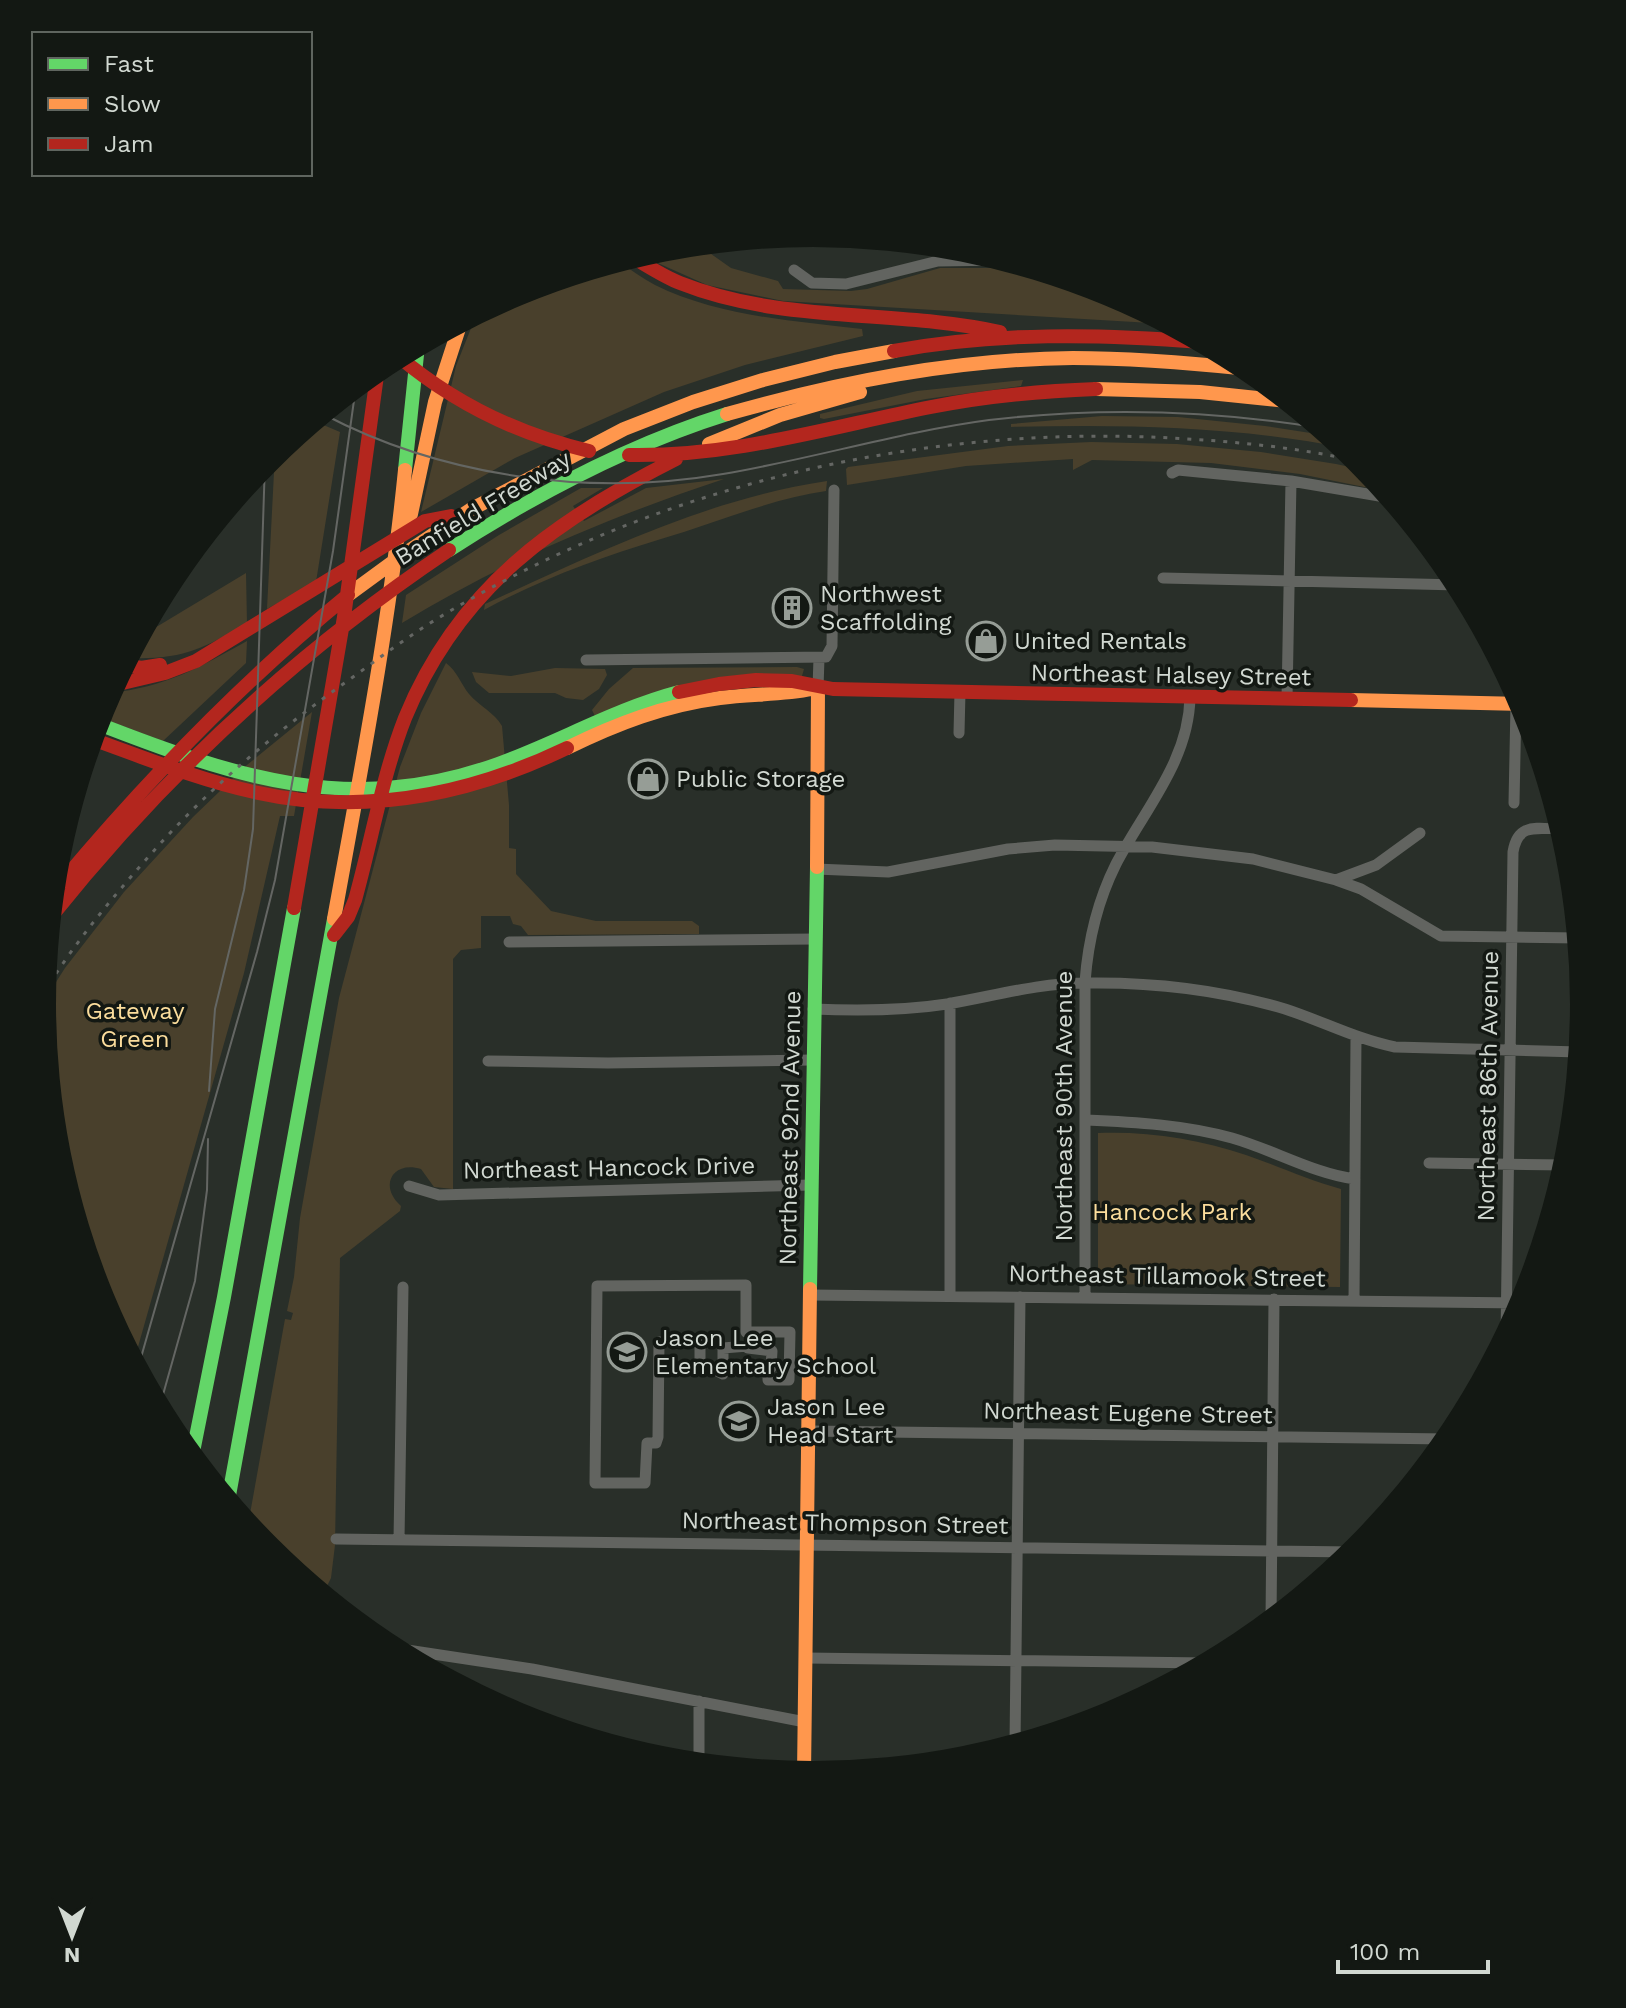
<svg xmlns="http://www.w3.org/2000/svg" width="1626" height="2008" font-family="'Work Sans',sans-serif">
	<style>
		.green { fill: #49402c }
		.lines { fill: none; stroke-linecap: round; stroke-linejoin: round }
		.street { stroke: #626460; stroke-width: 11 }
		.fast { stroke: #63d668; stroke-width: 14 }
		.slow { stroke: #ff974d; stroke-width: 14 }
		.jam { stroke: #b3261e; stroke-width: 14 }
		.tram { stroke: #646663; stroke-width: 2 }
		.rail { stroke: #646663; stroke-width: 3; stroke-dasharray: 4 8; stroke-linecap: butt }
		.labels { text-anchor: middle; stroke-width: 7; stroke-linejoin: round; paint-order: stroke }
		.street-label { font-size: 24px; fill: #d1d8d1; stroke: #131813 }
		.poi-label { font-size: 24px; fill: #d1d8d1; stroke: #131813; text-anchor: start }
		.park-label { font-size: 24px; fill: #fbdd9c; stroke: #131813 }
	</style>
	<rect width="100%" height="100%" fill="#292f29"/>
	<!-- green -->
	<path class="green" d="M697,244l34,24 47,13 5,8 68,2 16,-2 73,-21h91l77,24 60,32 -385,-23 -76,-16 -67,-30 23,-7z
		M618,261c12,8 24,17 37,24 63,31 138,36 207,44l1,7 -118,29 -81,27 -149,66 -94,54 35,-146 21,-53 41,-21z
		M1023,380l-2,6 -95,13 -102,20 -4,-1v-4l97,-23z
		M1102,416l76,1 87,9 65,10 16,12c-111,-22 -223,-24 -335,-21v-3z
		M314,421l26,11 -24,150 -49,27 8,-156z
		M1091,442l86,2 84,8 75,12 32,7 16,20 -84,-17 -89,-11 -119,-3 -19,10v-11l-107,7 -119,19 -1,-16 2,-2 160,-21z
		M724,479c-114,38 -220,82 -322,144l4,-28 93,-60 82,-47h22l-30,18 11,15 62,-33z
		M827,481l-1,10c-56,8 -110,32 -165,48 -62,19 -120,40 -177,71l1,-6c110,-50 221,-105 342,-123z
		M246,573l1,51c-46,25 -64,36 -119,34l15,-27 15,-5z
		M247,641l-1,22 -83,78 -65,-24 11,-24c57,-6 89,-25 138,-52z
		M446,663c11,8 15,21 23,31 10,12 25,18 33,32l7,79v43l7,1v25l35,37 45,10h96l7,5v8l-171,1 -7,-9 -8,-2 -3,-8h-29v32l-20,2 -8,9v230l-19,-2 -13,-18c-28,-9 -43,17 -20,37l-1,5 -60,47 -5,287 -4,33 -8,16 -55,-45 -20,-24 37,-206 6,1 2,-7 -6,-2 7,-34 6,-59 39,-220 61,-231 21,-54z
		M797,667l7,2 -2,7 -207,40 -3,-6 17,-21 24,-21z
		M555,668l50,1 2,6 -8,14 -16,11 -17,-2 -11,-5h-66l-13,-11 -4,-10 39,4z
		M312,712l-18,104h-14l-36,157 -110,388 -33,-62 -44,-145 -15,-150 23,-36 59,-76 69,-75 54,-52z
		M1098,1133c49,-2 101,6 148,22 32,11 62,25 95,34l-1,98 -242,-3z"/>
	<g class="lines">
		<!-- street -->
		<path class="street" d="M794,270l18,13 34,1 92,-23 67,-1
			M1172,473l6,-3 113,11 100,17
			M1163,578l296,7
			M586,660l240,-3 6,-11 2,-156
			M818,688l1,-30
			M1287,699l4,-218
			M959,733l1,-41
			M1514,803l2,-99
			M816,869l72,3 120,-23 47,-4 97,2 101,12 83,21 25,9 80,47 137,2
			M1336,880l40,-15 44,-32
			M509,942l306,-3
			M813,1009c45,2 89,2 134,-5 47,-8 91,-21 139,-21 66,-1 135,7 199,26 37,12 71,30 110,38l184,5
			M488,1061l120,2 204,-3
			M1086,1120c49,2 99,5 146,18 42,12 80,35 123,41
			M1429,1163l137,2
			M409,1186l30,9 372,-10
			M746,1285v47h44l-1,48h-21v-12h3l1,-17 -24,-3v-2l-25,2v26l-23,-12v-20h-17v-2l-24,2 -1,95 -2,6h-9l-2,40h-50l2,-197z
			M810,1295l713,8
			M950,1296v-293
			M1085,1297v-315c3,-40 13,-82 31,-118 28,-54 73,-103 74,-167
			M1354,1301l2,-264
			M1506,1336l7,-484c5,-30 24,-23 49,-23
			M808,1431l640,8
			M336,1539l1018,13
			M399,1540l4,-253
			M1271,1621l3,-322
			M407,1650l125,19 273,53
			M806,1658l401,5
			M1015,1745l5,-448
			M699,1764v-63
			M804,1772l34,1"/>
		<!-- fast -->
		<path class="fast" d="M405,470l13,-125
			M449,550c87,-56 179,-105 278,-136
			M96,723c139,54 254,94 402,41 61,-22 117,-55 181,-72
			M810,1289l7,-422
			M192,1457l32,-160 70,-389
			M228,1501l106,-582"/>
		<!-- slow -->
		<path class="slow" d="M1096,389l104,3 87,9
			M727,414c113,-32 228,-55 346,-56 59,0 118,5 176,11
			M709,444l71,-29 80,-23
			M406,522l5,-8 24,-112 26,-80
			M348,595l56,-41 66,-44 154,-81 69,-27 70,-22 72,-18 59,-11
			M1351,700l172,4
			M567,748c49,-24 98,-43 153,-50 30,-4 62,-3 92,-9
			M817,867l1,-179
			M334,919c27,-149 56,-298 71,-449
			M804,1774l6,-485"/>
		<!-- jam -->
		<path class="jam" d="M632,257c16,9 32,20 48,26 103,41 215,26 320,49
			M894,351c102,-19 205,-17 308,-9
			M398,356c57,48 119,78 191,95
			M629,455c104,2 201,-28 302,-48 55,-11 110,-16 165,-18
			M125,664l16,4 19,-3
			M114,685l51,-12 31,-12 229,-140 26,-5
			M679,692l40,-8 37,-4 36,1 41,8 518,11
			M92,739c53,19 107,41 162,53 108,24 215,3 313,-44
			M61,883c88,-105 181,-201 287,-288
			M294,908l50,-291 34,-249
			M51,917c114,-143 246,-265 398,-367
			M334,935l14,-18 7,-17c17,-61 27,-123 50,-182 53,-130 150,-198 271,-259"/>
		<!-- tram -->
		<path class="tram" d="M323,414c120,63 266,83 400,60 89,-15 176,-42 266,-54 110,-13 222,-10 332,8
			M209,1091l6,-82 29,-119 9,-61 12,-367
			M138,1368l119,-416 18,-72 58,-329 23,-165
			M159,1409l36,-128 12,-91 1,-51"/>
		<!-- rail -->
		<path class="rail" d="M43,994c33,-54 74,-102 116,-149 58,-64 123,-118 194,-168 29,-21 57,-42 87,-60 211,-128 465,-189 710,-180 70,3 143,9 211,25"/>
	</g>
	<!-- icons -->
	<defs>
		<symbol id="building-ring" viewBox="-11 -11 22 22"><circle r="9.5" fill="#131813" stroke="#969d96" stroke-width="1.5"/><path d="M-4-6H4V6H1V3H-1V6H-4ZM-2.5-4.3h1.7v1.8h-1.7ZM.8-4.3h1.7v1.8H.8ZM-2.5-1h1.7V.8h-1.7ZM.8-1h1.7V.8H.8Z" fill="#969d96"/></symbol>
		<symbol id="shop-ring" viewBox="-11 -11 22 22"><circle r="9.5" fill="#131813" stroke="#969d96" stroke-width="1.5"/><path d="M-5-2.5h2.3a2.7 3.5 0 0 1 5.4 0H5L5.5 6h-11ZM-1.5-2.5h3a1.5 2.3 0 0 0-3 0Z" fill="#969d96"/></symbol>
		<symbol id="school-ring" viewBox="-11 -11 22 22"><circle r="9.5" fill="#131813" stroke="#969d96" stroke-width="1.5"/><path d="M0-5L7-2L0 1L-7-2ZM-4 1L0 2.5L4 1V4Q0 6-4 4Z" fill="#969d96"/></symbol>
	</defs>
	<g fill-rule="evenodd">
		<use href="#building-ring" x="770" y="586" width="44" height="44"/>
		<use href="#shop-ring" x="964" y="619" width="44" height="44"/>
		<use href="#shop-ring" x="626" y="757" width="44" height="44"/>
		<use href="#school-ring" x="605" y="1330" width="44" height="44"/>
		<use href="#school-ring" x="717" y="1399" width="44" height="44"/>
	</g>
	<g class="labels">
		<!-- street labels -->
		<g class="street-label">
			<text transform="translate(483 508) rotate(-31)" y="8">Banfield Freeway</text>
			<text transform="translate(1171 675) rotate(1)" y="8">Northeast Halsey Street</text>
			<text transform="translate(1488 1086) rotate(-89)" y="8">Northeast 86th Avenue</text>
			<text transform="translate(1064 1106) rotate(-90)" y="8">Northeast 90th Avenue</text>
			<text transform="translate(790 1128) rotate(-89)" y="8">Northeast 92nd Avenue</text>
			<text transform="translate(609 1168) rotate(-1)" y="8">Northeast Hancock Drive</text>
			<text transform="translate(1167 1276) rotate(1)" y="8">Northeast Tillamook Street</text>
			<text transform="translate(1128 1413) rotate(1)" y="8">Northeast Eugene Street</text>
			<text transform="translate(845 1523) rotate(1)" y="8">Northeast Thompson Street</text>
		</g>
		<!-- poi labels -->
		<g class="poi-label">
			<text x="820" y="602">Northwest<tspan x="820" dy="28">Scaffolding</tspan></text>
			<text x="1014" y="649">United Rentals</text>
			<text x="676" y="787">Public Storage</text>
			<text x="655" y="1346">Jason Lee<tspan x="655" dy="28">Elementary School</tspan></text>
			<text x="767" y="1415">Jason Lee<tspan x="767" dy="28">Head Start</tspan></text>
		</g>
		<!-- park labels -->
		<g class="park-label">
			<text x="135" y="1019">Gateway<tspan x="135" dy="28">Green</tspan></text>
			<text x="1172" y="1220">Hancock Park</text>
		</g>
	</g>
	<!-- crop -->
	<path d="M0 0H1626V2008H0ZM56 1004a757 757 0 1 1 1514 0a757 757 0 1 1-1514 0Z" fill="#131813" fill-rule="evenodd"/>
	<!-- legend -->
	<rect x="32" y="32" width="280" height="144" fill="#131813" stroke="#5f655f" stroke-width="2"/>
	<rect x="48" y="58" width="40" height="12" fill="#63d668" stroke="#5f655f" stroke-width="2"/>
	<text x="104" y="72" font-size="24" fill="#d1d8d1">Fast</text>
	<rect x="48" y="98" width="40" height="12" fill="#ff974d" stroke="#5f655f" stroke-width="2"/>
	<text x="104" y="112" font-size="24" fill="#d1d8d1">Slow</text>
	<rect x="48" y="138" width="40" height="12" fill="#b3261e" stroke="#5f655f" stroke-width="2"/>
	<text x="104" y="152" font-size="24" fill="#d1d8d1">Jam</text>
	<!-- north arrow -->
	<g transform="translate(72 1936) rotate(180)" stroke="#131813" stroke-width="6" paint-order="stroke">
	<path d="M0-6L14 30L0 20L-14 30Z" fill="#d1d8d1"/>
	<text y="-12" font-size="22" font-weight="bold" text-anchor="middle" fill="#d1d8d1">N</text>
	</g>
	<!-- scale -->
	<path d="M1338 1960v12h150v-12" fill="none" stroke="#d1d8d1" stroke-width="4"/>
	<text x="1350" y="1960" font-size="24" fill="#d1d8d1" stroke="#131813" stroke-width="6" paint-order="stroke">100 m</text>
</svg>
